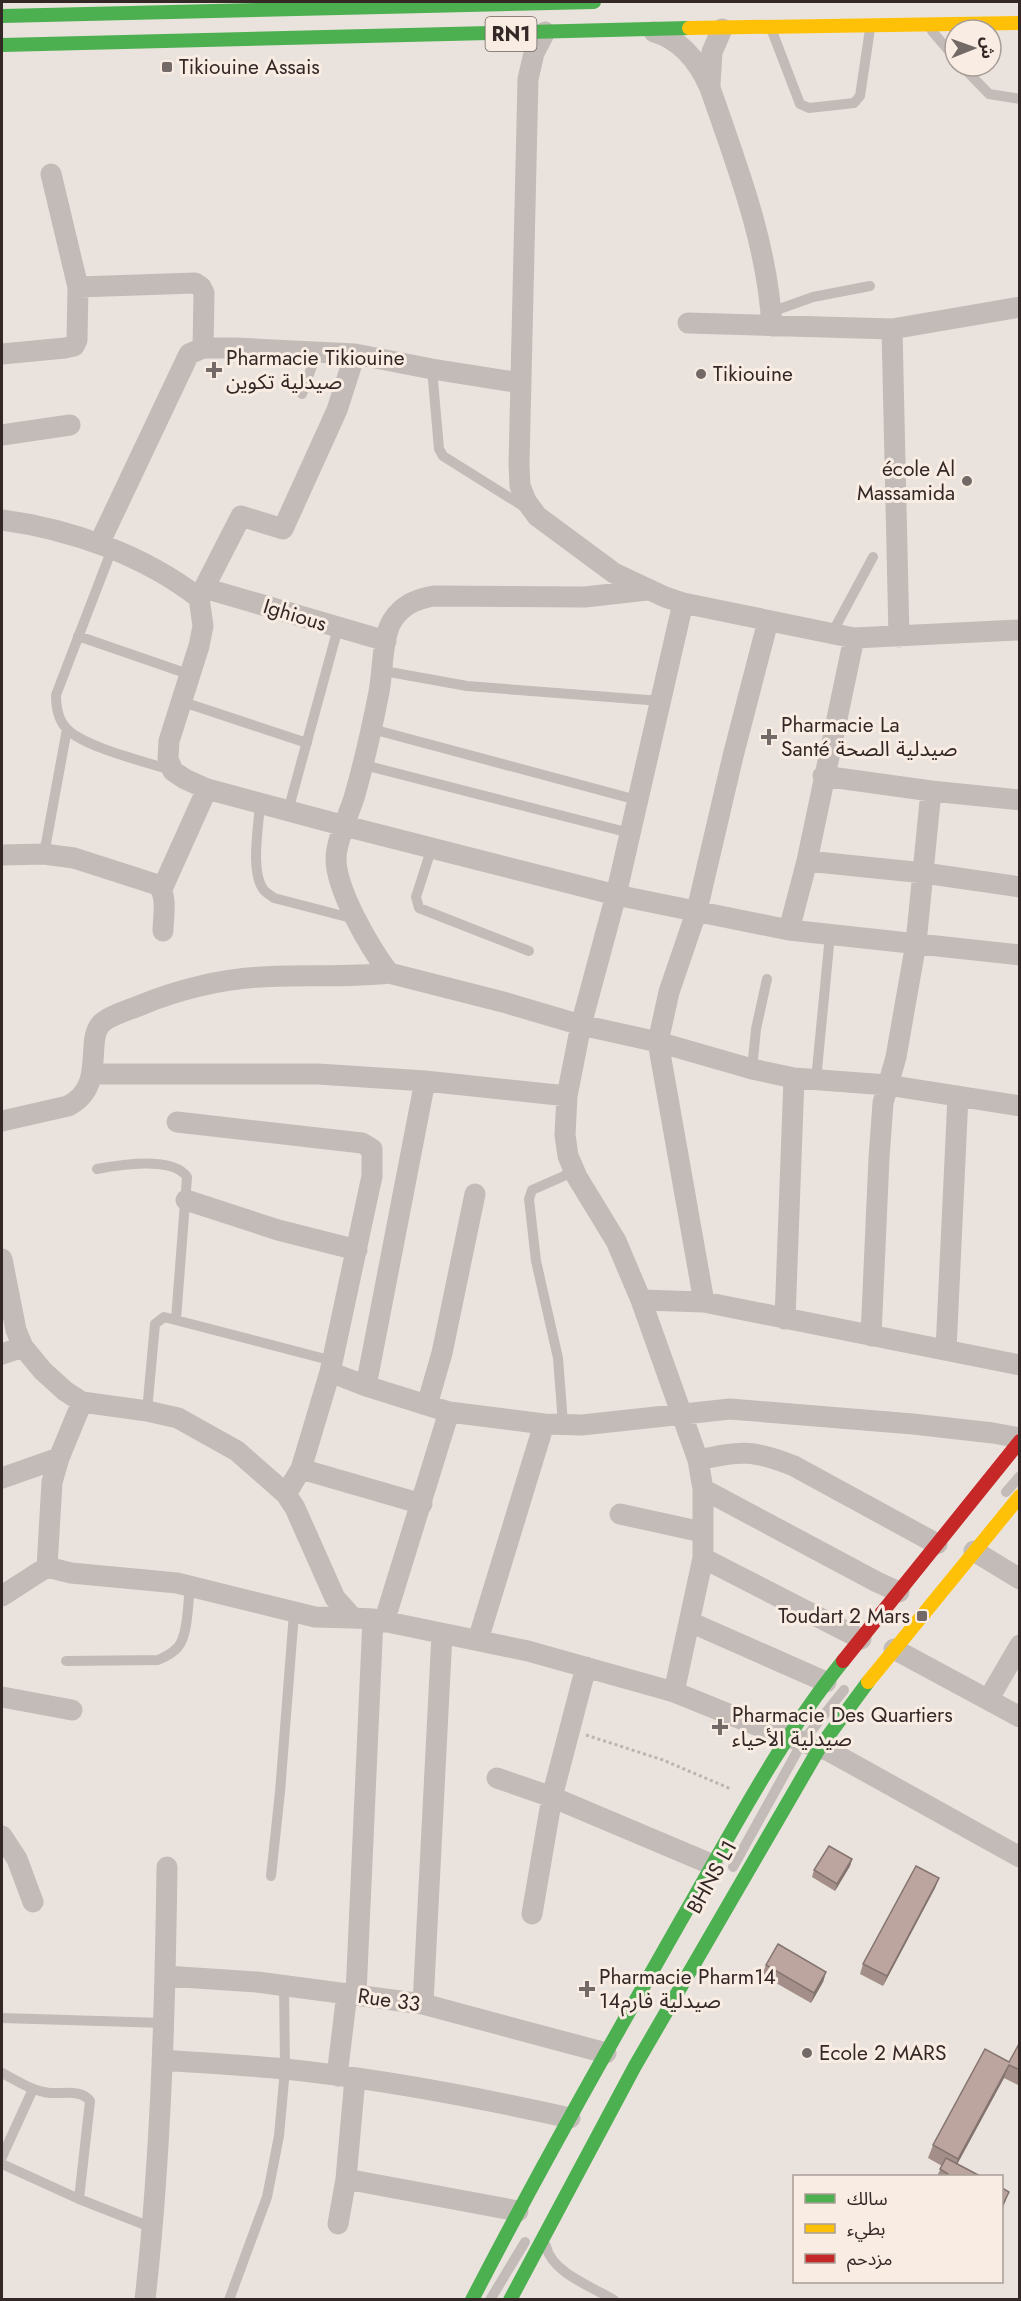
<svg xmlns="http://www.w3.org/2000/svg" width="1021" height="2301" font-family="Jost,'Noto Sans Arabic',sans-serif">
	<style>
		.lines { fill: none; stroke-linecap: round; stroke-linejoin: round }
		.path { stroke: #bcb4af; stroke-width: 3; stroke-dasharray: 3 3; stroke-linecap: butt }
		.lane { stroke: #c3bbb7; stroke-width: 10 }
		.street { stroke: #c3bbb7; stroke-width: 21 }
		.fast { stroke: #4caf50; stroke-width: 14 }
		.slow { stroke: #ffc107; stroke-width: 14 }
		.jam { stroke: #c62828; stroke-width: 14 }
		.wall { fill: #a38e89 }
		.shaded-wall { fill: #84746f }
		.building { fill: #bda59f; stroke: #84746f; stroke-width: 1.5 }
		.poi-dot { fill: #736966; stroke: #f8ece3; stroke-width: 2 }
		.labels { text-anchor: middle; stroke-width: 6; stroke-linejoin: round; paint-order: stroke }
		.shield { fill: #f8ece3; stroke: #6e635f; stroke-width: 1.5 }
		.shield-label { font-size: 20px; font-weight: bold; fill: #332826 }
		.poi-label { font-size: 21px; fill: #332826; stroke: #f8ece3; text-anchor: start }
		.street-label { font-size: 21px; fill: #332826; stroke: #f8ece3 }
	</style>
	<rect width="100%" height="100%" fill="#eae3dd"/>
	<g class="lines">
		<!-- path -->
		<path class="path" d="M586,1735l77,25 68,29"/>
		<!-- lane -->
		<path class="lane" d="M772,31l28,73 9,4 45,-5 6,-7 10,-67
			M932,31l23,27
			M962,66l27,28 31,5
			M771,312l42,-15 57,-11
			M432,369l7,80 4,7 83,52
			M302,394l15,-42
			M112,549l-56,146c0,12 2,25 11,34 17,18 79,33 104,41
			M831,635l42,-78
			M78,636l113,39
			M384,671l83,15 194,15
			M183,702l124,41
			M372,729l265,71
			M364,765l266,68
			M260,803c-1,22 -10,67 3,86 3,4 7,6 11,9l81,21
			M288,811l50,-183
			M432,847l-16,50 3,11 110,43
			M44,854l23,-125
			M752,1069l4,-40 11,-50
			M816,1080l14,-145
			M97,1169c21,-4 76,-13 90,8l-11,142
			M147,1411l8,-87 9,-7 169,44
			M563,1424l-5,-66 -22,-97 -7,-62 3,-9 32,-14 9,-8
			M1006,1492l14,-16
			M66,1661l92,-1c7,-3 15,-7 20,-13 10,-11 10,-45 12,-61
			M733,1867l70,-126 41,-51
			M271,1876l9,-84 14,-179
			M2,2018l162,5
			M2,2073c15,8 30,18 48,20 13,1 31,-4 40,8l-11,98
			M2,2157l31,-68
			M2,2164l77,35 74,29
			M546,2246c6,27 45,40 68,54
			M229,2300l38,-103 12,-61 6,-67 -1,-84
			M490,2300l35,-58"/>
		<!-- street -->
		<path class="street" d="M545,32l-11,21 -6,26 -9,385 1,22 6,15 11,15 77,57 51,24 18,6 171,35 166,-8
			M654,32c28,8 45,31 56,56 27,78 57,154 62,238
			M710,85l2,-33 10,-23
			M78,287l117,-4 6,4 3,6 -1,55
			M688,323l204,6 128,-22
			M892,329l7,308
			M2,354l63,-6 9,-2 3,-6 1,-53 -27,-113
			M2,435l68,-10
			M2,520c68,9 142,35 197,78l4,28 -4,20 -30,95 -1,18 5,12 12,8 22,10 138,37 271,69 173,35 18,-69 47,-223
			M99,544l90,-190 14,-6h32l120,6 77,15 89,14
			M204,588l182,53
			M647,590l-62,7 -151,-1c-18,3 -32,9 -42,25 -10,17 -9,50 -13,71 -7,36 -15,71 -25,106 -6,18 -18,43 -18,61 0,31 34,89 53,114l114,29 78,23 77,17 94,27 42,9 93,7 133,21
			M199,598l42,-82 42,13 54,-119 18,-56
			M823,776l108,15 89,9
			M2,855l42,-1 30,4 84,27c10,12 5,32 5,46
			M807,861l117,12 96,14
			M162,889l45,-100
			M789,930l231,25
			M92,1074h226l107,7 142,15
			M2,1121l66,-15c40,-20 15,-68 35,-84 10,-8 26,-12 38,-17 36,-15 80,-26 120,-28 43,-3 85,1 128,-4
			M177,1122l185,21 10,6v27l-42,196 -29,97 -15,25
			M186,1200l92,30 79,20
			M2,1259l14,71 7,17 20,24 22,20 17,11 65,9 31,7 59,33 49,43 9,14 40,90 18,20 20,1 155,32 146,41 92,37 63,22 191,106
			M641,1300l63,2 316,63
			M704,1302l-46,-260 11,-50 28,-82 36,-154 35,-135
			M785,1319l9,-241
			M871,1336l8,-178 4,-55 13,-46 20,-114 15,-152
			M946,1350l12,-254
			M2,1354l21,-7
			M330,1372l36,14 83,26 95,12 38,1 148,-16 183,15 80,9 27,5
			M366,1386l59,-305
			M427,1405l15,-52 33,-159
			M698,1460c44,-9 53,-11 96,6l143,78
			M301,1469l121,35
			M2,1478l57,-20
			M703,1489l174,93 22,10
			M620,1514l82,18
			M974,1551l46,28
			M703,1558l158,81
			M47,1567l24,6 106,10 138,34 38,1
			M2,1596l45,-29 5,-85 7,-24 23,-56
			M384,1622l65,-210
			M690,1622l136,60
			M478,1640l66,-216
			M894,1649l126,68
			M674,1692l29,-134v-69l-5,-29 -57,-160 -25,-59 -39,-64 -9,-21 -3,-21 2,-39 14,-71 35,-130 67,-292
			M2,1697l70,13
			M988,1700l32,-55
			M497,1778l55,19 161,68
			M2,1836l15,23 16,43
			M532,1914l20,-117 34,-130
			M166,1976l91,6 166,22 183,49
			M356,1994l17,-375
			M423,2004l19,-370
			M162,2060c41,3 82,5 123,9 96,10 191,28 285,49
			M337,2076l10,-83
			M346,2179l172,32
			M338,2224l8,-45 9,-101
			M145,2300c16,-144 20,-289 22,-433"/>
		<!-- fast -->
		<path class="fast" d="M2,16l592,-14
			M2,45l687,-17
			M472,2300c66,-128 137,-253 208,-378 51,-88 99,-182 163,-261
			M510,2300l125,-234 185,-319 48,-65"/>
		<!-- slow -->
		<path class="slow" d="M689,28l331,-5
			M868,1682l152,-186"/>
		<!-- jam -->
		<path class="jam" d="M843,1661l177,-220"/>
	</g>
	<!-- wall -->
	<path class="wall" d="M852,1859l-2,7 -15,25 -23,-14 2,-7z
		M939,1878l-4,10 -52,98 -23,-12 3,-10z
		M766,1965l60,7 -3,10 -12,21 -49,-28z
		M1020,2044v42l-16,-8 -47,86 23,12h-43l5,-10 -14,-8 5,-13 76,-83z"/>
	<!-- shaded-wall -->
	<path class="shaded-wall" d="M852,1859l-2,7 -15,25 2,-7z
		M939,1878l-4,10 -52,98 4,-10z
		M826,1972l-3,10 -12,21 3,-10z
		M1009,2065l-5,13 -51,94 5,-13z
		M1009,2192l-5,13 -2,5v-4z"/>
	<!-- building -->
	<path class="building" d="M829,1846l23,13 -15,25 -23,-14z
		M916,1866l23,12 -52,98 -24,-12z
		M778,1944l48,28 -12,21 -48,-28z
		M1019,2044l1,26 -11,-5 -51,94 -25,-14 52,-96 24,13z
		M946,2158l34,18h-33l1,-2 -8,-5z
		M1002,2188l7,4 -7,14z"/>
	<!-- markers -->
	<g class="poi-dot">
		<rect x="161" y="61" width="12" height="12" rx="3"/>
		<path d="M211 361h6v6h6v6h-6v6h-6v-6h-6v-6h6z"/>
		<circle cx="701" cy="374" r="6"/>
		<circle cx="967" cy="481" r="6"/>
		<path d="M766 728h6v6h6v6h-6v6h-6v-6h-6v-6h6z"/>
		<rect x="916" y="1610" width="12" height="12" rx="3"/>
		<path d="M717 1718h6v6h6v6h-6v6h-6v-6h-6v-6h6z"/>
		<path d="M584 1980h6v6h6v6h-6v6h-6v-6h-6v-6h6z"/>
		<circle cx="807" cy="2053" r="6"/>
	</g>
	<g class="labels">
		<!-- shield labels -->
		<rect class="shield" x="485.5" y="17" width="51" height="34" rx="4.5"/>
		<g class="shield-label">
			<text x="511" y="41">RN1</text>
		</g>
		<!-- poi labels -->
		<g class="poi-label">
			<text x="179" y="74">Tikiouine Assais</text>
			<text x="226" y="365">Pharmacie Tikiouine<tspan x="226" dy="24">صيدلية تكوين</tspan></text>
			<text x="713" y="381">Tikiouine</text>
			<text x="955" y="476" text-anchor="end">école Al<tspan x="955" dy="24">Massamida</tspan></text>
			<text x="781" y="732">Pharmacie La<tspan x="781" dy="24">Santé صيدلية الصحة</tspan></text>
			<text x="910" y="1623" text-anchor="end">Toudart 2 Mars</text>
			<text x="732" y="1722">Pharmacie Des Quartiers<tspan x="732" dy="24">صيدلية الأحياء</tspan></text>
			<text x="599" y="1984">Pharmacie Pharm14<tspan x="599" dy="24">صيدلية فارم14</tspan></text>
			<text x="819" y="2060">Ecole 2 MARS</text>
		</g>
		<!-- street labels -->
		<g class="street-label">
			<text transform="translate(295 615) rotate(17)" y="7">Ighious</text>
			<text transform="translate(712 1877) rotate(-61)" y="7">BHNS L1</text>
			<text transform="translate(389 2000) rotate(8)" y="7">Rue 33</text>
		</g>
	</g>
	<!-- border -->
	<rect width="1021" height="2301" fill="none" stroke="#332826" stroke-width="6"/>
	<!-- legend -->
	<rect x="793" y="2175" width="210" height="108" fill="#f8ece3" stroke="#a99e97" stroke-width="1.5"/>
	<rect x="805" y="2194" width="30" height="9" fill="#4caf50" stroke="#a99e97" stroke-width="1.5"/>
	<text x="847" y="2205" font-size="18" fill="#332826">سالك</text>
	<rect x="805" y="2224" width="30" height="9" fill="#ffc107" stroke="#a99e97" stroke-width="1.5"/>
	<text x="847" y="2235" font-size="18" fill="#332826">بطيء</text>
	<rect x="805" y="2254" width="30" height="9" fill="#c62828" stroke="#a99e97" stroke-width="1.5"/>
	<text x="847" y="2265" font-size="18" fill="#332826">مزدحم</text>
	<!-- north arrow -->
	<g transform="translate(973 48) rotate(89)"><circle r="28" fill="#f8ece3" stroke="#a99e97" stroke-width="1.5"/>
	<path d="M0-4.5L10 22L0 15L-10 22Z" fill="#736966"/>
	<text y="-9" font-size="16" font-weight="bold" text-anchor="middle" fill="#332826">ش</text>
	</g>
</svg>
